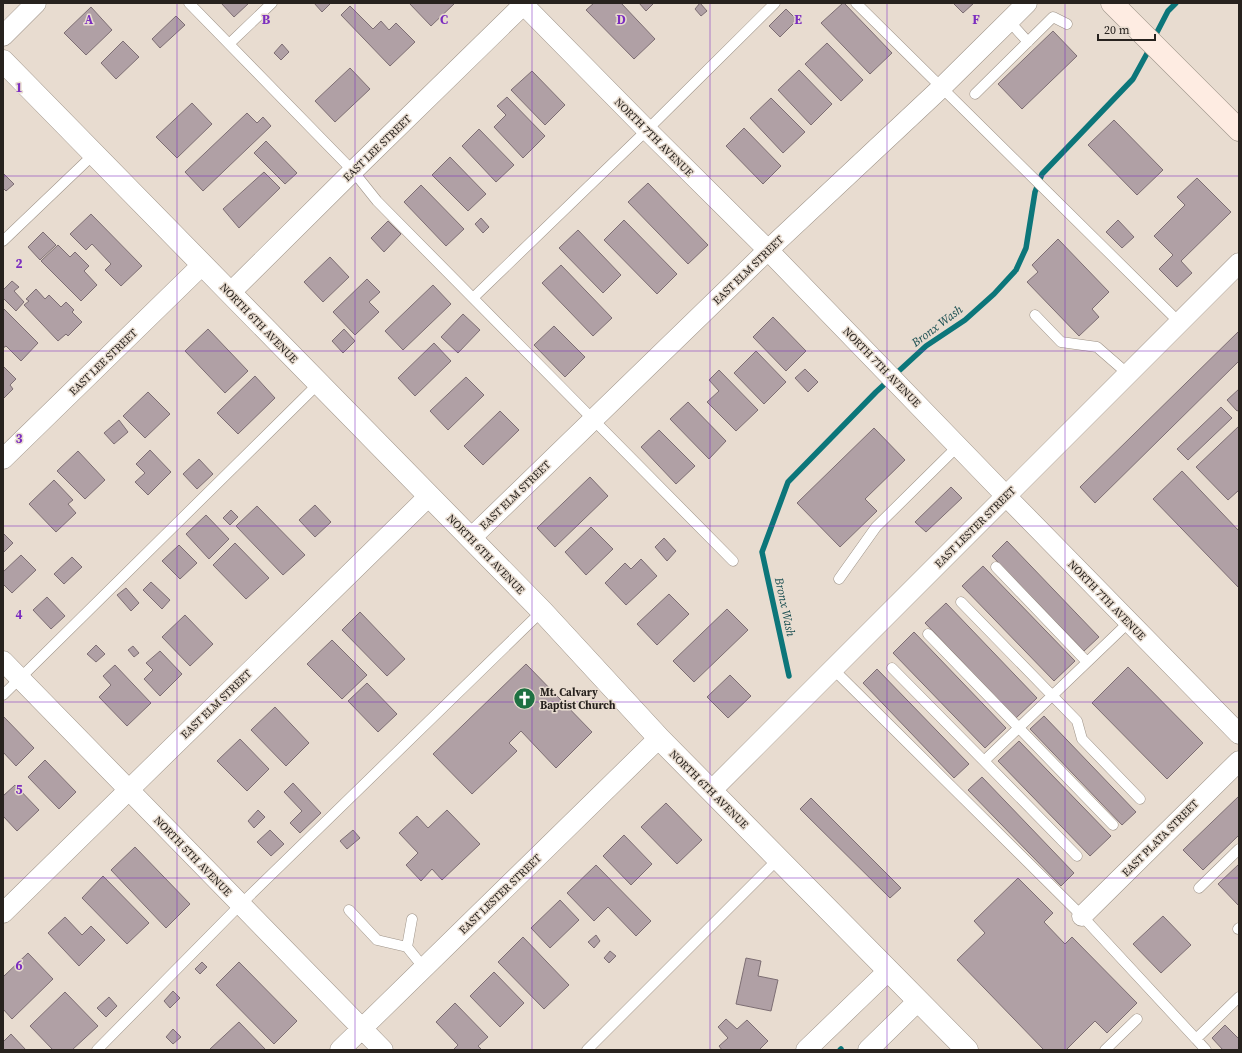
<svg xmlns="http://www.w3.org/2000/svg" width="1242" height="1053" font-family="'Source Serif 4',serif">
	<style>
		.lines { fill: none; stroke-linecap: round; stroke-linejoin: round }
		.stream { stroke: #0c767a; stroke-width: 5.5 }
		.building { fill: #b0a0a5; stroke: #7d6e73 }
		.service-casing { stroke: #9e9388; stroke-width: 11 }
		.minor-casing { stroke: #9e9388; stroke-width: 21 }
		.tertiary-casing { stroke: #9e9388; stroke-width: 23 }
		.secondary-casing { stroke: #9e9388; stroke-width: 23 }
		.service { stroke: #fff; stroke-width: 10 }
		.minor { stroke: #fff; stroke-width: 20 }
		.tertiary { stroke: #fff; stroke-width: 22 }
		.secondary { stroke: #feece2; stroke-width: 22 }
		.grid { fill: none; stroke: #7b2cbf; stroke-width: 1; stroke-opacity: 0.55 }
		.labels { text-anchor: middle; stroke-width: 3; stroke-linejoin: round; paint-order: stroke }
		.street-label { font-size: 11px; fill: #27221e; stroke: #e8dcd0 }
		.poi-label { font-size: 11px; font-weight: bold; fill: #27221e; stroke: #e8dcd0; text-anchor: start }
		.water-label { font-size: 12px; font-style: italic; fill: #184d50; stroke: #e8dcd0 }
		.grid-label { font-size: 13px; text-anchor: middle; font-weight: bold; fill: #7b2cbf; stroke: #e8dcd0; stroke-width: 3; stroke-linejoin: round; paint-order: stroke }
	</style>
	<rect width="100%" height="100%" fill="#e8dcd0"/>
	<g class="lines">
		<!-- stream -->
		<path class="stream" d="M1154,38l14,-27 8,-8
			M789,676l-27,-124 26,-70 88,-90 50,-46 39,-26 29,-26 22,-24 10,-22 9,-56 7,-18 91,-95 17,-31
			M840,1050l1,-1"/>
	</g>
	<!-- building -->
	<path class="building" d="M221,3h28l-15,14z
		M314,3h17l-9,9z
		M409,3h46l-24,23z
		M594,3h27l34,36 -21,20 -48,-49z
		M639,3h15l-8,8z
		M700,3l7,8 -6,5 -6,-7z
		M843,3h1l48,50 -22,21 -49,-51z
		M953,3h21l-11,10z
		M350,6l23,23 8,-8 8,9 7,-7 19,19 -25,24 -49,-51z
		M91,7l21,23 -26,25 -22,-22z
		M786,9l11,11 -17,17 -11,-11z
		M176,16l9,9 -25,23 -8,-9z
		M1053,31l24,25 -55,53 -24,-25z
		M123,41l16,16 -23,22 -15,-16z
		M827,43l36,37 -22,21 -36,-37z
		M282,44l7,8 -8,8 -7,-7z
		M350,68l20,21 -35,33 -20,-21z
		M799,70l33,34 -21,21 -33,-35z
		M532,71l33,34 -20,20 -34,-35z
		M507,97l38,39 -22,22 -29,-31 12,-12 -9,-9z
		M771,98l34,34 -22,21 -33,-35z
		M192,103l20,21 -35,34 -21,-21z
		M247,113l10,10 6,-6 8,9 -68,65 -18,-19z
		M1114,120l49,50 -26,25 -49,-50z
		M744,128l37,38 -18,18 -37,-38z
		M479,129l35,36 -18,17 -34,-36z
		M266,141l31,32 -12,11 -31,-31z
		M450,157l36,37 -18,17 -36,-36z
		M264,172l16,16 -41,40 -16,-19z
		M4,174l10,10 -8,7 -3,-3z
		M1197,178l34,34 -50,49 11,12 -15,14 -18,-18 14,-14 -19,-19 31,-31 -8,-8z
		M648,183l60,62 -20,19 -60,-62z
		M421,185l43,44 -18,17 -42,-44z
		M91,214l51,52 -21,20 -16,-16 6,-6 -19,-20 -6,6 -16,-16z
		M481,218l8,9 -6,6 -8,-9z
		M624,220l53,54 -20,20 -53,-54z
		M1118,220l16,17 -12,11 -16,-16z
		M388,221l13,13 -17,18 -13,-14z
		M578,230l43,45 -18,18 -44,-45z
		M43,232l13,13 -16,15 -12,-13z
		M1058,239l51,53 -17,17 7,8 -20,19 -52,-54 11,-10 -6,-7z
		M58,245l12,12 5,-5 14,14 -5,5 13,14 -16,16 -40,-40z
		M330,257l19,20 -26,25 -19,-20z
		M561,265l51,53 -19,18 -51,-53z
		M367,279l13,13 -11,10 10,10 -24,23 -22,-23z
		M12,281l7,6 -5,4 10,11 -8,9 -13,-13v-8z
		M433,285l18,19 -48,46 -18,-19z
		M36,289l9,10 4,-4 12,12 5,-5 8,8 -2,2 10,10 -14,14 -2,-2 -8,7 -34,-36 5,-4 -3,-2z
		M3,308l35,35 -17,18 -15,-15 -3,2z
		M463,314l17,16 -22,23 -17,-16z
		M773,317l33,34 -20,20 -33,-34z
		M554,326l31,31 -20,20 -31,-32z
		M208,329l40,42 -23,22 -40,-42z
		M344,329l11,12 -12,12 -11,-12z
		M1239,331v30l-144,142 -15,-16z
		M434,343l17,18 -36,35 -17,-18z
		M756,351l30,31 -22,22 -30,-31z
		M3,366l13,13 -6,6 3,4 -10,10z
		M805,369l13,13 -10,10 -13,-14z
		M719,370l39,40 -22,21 -29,-29 12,-11 -10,-11z
		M255,376l20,22 -37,36 -21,-21z
		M466,377l18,18 -36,35 -18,-19z
		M1239,389v21l-2,1 -10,-11z
		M148,392l22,22 -25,24 -22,-22z
		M688,402l38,39 -17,18 -39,-40z
		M1221,407l11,11 -44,42 -11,-11z
		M500,411l19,19 -36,35 -19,-19z
		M119,420l9,12 -14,12 -10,-11z
		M1239,426v64l-11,10 -32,-33z
		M874,428l31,32 -40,39 12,12 -37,36 -43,-44z
		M659,430l36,36 -19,18 -35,-37z
		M150,450l21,22 -23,23 -13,-13 10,-9 -9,-9z
		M78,451l27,29 -20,19 -28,-28z
		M199,459l14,15 -16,15 -14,-15z
		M1182,471l57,60v57l-86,-89z
		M590,477l18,19 -53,51 -18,-19z
		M54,480l19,20 -5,4 8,9 -20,19 -27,-28z
		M951,487l11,11 -36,34 -11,-10z
		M315,505l16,17 -16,15 -16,-17z
		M257,506l48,49 -22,20 -47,-49z
		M231,510l7,7 -8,8 -7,-7z
		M206,515l23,24 -20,20 -23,-25z
		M591,527l22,22 -27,26 -21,-23z
		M3,533l10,10 -10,10z
		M664,538l12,13 -9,10 -12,-14z
		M1007,541l92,96 -15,14 -92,-95z
		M235,543l34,35 -23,21 -33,-34z
		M179,545l18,18 -17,16 -18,-18z
		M21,555l15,15 -24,23 -9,-9v-12z
		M72,557l10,10 -18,17 -10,-10z
		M641,559l16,17 -31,29 -21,-22 20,-20 6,6z
		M983,566l92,95 -21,20 -92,-95z
		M151,582l19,18 -8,9 -19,-19z
		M126,588l13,15 -8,8 -14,-16z
		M669,594l20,20 -32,31 -20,-21z
		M47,597l18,19 -14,13 -18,-19z
		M946,603l91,95 -21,20 -91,-95z
		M727,609l21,21 -54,52 -21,-21z
		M360,612l45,47 -18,17 -45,-46z
		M185,615l28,29 -23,22 -28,-29z
		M914,632l92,96 -21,20 -92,-95z
		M332,640l35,35 -25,24 -35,-35z
		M96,645l9,9 -9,8 -9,-8z
		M133,646l6,7 -5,4 -6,-7z
		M160,651l22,23 -22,22 -16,-17 9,-9 -7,-7z
		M526,664l66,68 -36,36 -35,-37 -12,12 8,8 -45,43 -39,-40z
		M115,665l36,38 -24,23 -28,-29 12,-12 -8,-9z
		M1128,667l75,76 -36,36 -75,-76z
		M877,669l92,95 -15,14 -91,-95z
		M730,675l21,21 -23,22 -21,-21z
		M367,683l30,31 -19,18 -30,-31z
		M275,707l34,36 -23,23 -35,-36z
		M3,716l31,32 -18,18 -13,-14z
		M1044,716l92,96 -14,13 -92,-96z
		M240,739l29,30 -22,22 -30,-30z
		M1019,741l92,95 -21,20 -92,-95z
		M45,760l31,32 -17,17 -31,-32z
		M982,777l92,96 -13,13 -93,-96z
		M293,783l28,30 -21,20 -10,-10 12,-12 -18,-19z
		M15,785l24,25 -22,21 -14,-15v-20z
		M1239,796v39l-36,35 -20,-20z
		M811,798l90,90 -11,10 -90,-89z
		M666,803l36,37 -25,24 -36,-37z
		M258,810l7,7 -11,11 -6,-7z
		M447,810l33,34 -38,36 -10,-11 -11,12 -15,-16 12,-12 -19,-20 18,-17 11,12z
		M270,830l14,14 -13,12 -14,-14z
		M353,830l7,8 -13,11 -7,-8z
		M624,835l28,29 -21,21 -28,-29z
		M135,847l55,57 -24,24 -55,-58z
		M1239,864v42l-21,-22z
		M596,865l55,56 -15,15 -28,-29 -14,14 -27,-28z
		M103,876l46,47 -22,21 -45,-46z
		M1018,878l35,35 -9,9 21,22 7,-7 65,66 -30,30 -12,-12 -29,29h-22l-87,-90 28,-27 -11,-12z
		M560,900l19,20 -29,28 -19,-20z
		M1163,916l28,29 -30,28 -28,-29z
		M65,917l17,18 9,-9 14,14 -26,26 -31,-33z
		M596,935l4,6 -6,7 -6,-6z
		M523,937l46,48 -25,24 -46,-47z
		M610,951l6,5 -7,7 -5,-5z
		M28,953l25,26 -41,40 -9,-10v-32z
		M746,958l15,3 -3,15 20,4 -7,31 -35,-7z
		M202,962l5,5 -7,7 -5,-5z
		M239,962l58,59 -23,23 -58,-59z
		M494,972l30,31 -24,24 -30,-31z
		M173,991l7,7 -10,10 -6,-7z
		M65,992l33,34 -26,24h-19l-23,-24z
		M109,997l8,9 -11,11 -9,-9z
		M455,1003l33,34 -10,9 4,4h-29l5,-5 -22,-23z
		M726,1019l11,10 10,-9 21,21 -9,9h-37l-3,-4 9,-8 -10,-11z
		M239,1022l27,28h-55l-1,-1z
		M1225,1025l14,14v11h-16l-11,-12z
		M173,1029l8,8 -8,7 -7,-7z
		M11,1034l15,16h-23v-8z"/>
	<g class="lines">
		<defs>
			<path id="service" d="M189,3l164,168 24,30 356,360
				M856,3l324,320
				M1009,21l19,21
				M229,44l43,-41
				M975,94l78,-77 14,7
				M3,241l91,-87
				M473,298l174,-168 128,-127
				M1035,315l26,27 36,5 31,27
				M996,567l91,95
				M839,579l37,-52 82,-81
				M961,602l116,119 5,18 58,60
				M928,634l185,191
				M892,668l92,93
				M833,669l249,247 114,123 43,-42
				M3,695l315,-311
				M1077,856l-93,-95 145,-139
				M1199,888l40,-39
				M349,910l28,30 30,7
				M412,919l-5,28 17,21
				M1238,929l1,-1
				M1196,1039l10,11
				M97,1050l143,-145 302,-294
				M587,1050l191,-191
				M1105,1050l32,-31"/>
			<path id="minor" d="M522,3l125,127 121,120 238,246 233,238
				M3,36l33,-33
				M230,293l123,-122 172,-168
				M3,459l199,-194
				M471,538l297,-288 173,-162 86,-85
				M3,661l380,389
				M711,791l528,-528
				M3,913l426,-417
				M1082,916l157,-155
				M340,1050l319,-312
				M806,1050l82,-79
				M868,1050l50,-49"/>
			<path id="tertiary" d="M3,61l539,550 117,127 308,312"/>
			<path id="secondary" d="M1112,3l127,127"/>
		</defs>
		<!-- service casing -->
		<use href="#service" class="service-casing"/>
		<!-- minor casing -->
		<use href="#minor" class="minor-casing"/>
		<!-- tertiary casing -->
		<use href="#tertiary" class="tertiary-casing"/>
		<!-- secondary casing -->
		<use href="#secondary" class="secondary-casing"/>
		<!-- service -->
		<use href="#service" class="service"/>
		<!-- minor -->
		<use href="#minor" class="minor"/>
		<!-- tertiary -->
		<use href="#tertiary" class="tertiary"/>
		<!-- secondary -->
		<use href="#secondary" class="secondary"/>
	</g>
	<!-- grid -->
	<path class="grid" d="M177,3v1047M355,3v1047M532,3v1047M710,3v1047M887,3v1047M1065,3v1047M3,176h1236M3,351h1236M3,526h1236M3,702h1236M3,878h1236"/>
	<!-- icons -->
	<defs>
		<symbol id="church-disc" viewBox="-11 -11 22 22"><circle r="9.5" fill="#1e7142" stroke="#e8dcd0"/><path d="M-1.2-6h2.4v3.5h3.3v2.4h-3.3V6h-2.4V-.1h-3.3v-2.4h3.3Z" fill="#fff"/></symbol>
	</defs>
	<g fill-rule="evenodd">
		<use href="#church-disc" x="512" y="686" width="25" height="25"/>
	</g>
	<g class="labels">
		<!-- street labels -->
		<g class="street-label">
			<text transform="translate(654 137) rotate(45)" y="4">NORTH 7TH AVENUE</text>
			<text transform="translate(377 148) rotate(-44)" y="4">EAST LEE STREET</text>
			<text transform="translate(748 270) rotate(-44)" y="4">EAST ELM STREET</text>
			<text transform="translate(259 323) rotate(46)" y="4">NORTH 6TH AVENUE</text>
			<text transform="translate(103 362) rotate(-44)" y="4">EAST LEE STREET</text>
			<text transform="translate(882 367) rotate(46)" y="4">NORTH 7TH AVENUE</text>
			<text transform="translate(515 495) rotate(-44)" y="4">EAST ELM STREET</text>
			<text transform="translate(975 527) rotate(-45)" y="4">EAST LESTER STREET</text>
			<text transform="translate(486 554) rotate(46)" y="4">NORTH 6TH AVENUE</text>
			<text transform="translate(1107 600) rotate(46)" y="4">NORTH 7TH AVENUE</text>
			<text transform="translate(216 704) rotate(-44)" y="4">EAST ELM STREET</text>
			<text transform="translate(709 789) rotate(45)" y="4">NORTH 6TH AVENUE</text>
			<text transform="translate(1160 838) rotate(-45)" y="4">EAST PLATA STREET</text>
			<text transform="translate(193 856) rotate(46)" y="4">NORTH 5TH AVENUE</text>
			<text transform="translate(500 894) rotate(-44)" y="4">EAST LESTER STREET</text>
		</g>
		<!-- poi labels -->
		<g class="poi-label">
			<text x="540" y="696">Mt. Calvary<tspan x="540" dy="13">Baptist Church</tspan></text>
		</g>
		<!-- water labels -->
		<g class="water-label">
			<text transform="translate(937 326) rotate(-37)" y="4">Bronx Wash</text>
			<text transform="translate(785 607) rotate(78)" y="4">Bronx Wash</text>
		</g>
	</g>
	<g class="grid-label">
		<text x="89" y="24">A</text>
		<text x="266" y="24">B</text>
		<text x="444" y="24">C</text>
		<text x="621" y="24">D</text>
		<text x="798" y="24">E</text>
		<text x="976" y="24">F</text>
		<text x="19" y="92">1</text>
		<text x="19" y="268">2</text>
		<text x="19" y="443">3</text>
		<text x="19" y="619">4</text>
		<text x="19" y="794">5</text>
		<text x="19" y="970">6</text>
	</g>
	<!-- border -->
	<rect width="1242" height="1053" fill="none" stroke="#27221e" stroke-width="8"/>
	<!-- scale -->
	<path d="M1098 34v6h57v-6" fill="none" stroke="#27221e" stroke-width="2"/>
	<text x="1104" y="34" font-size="12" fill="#27221e" stroke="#e8dcd0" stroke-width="3" paint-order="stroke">20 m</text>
</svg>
